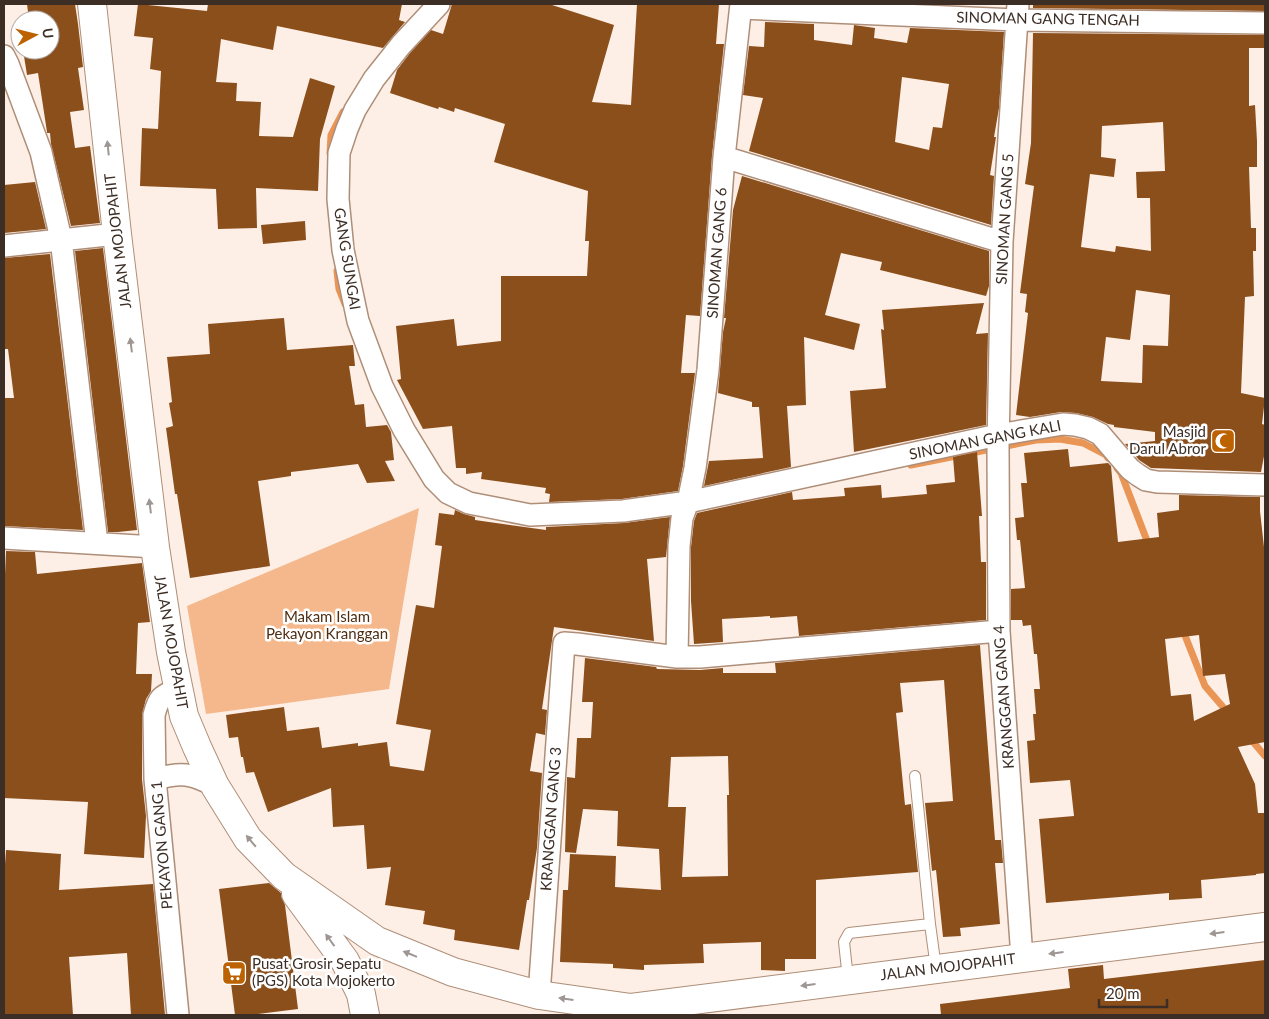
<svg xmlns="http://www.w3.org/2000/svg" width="1269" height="1019" font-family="Lato,sans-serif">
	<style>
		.green { fill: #f5b88c }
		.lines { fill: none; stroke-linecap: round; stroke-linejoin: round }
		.stream { stroke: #e99556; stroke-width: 7 }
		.building { fill: #8b4f1c; fill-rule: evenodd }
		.lane-casing { stroke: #ae8e78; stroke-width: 12 }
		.street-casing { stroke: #ae8e78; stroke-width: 24 }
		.secondary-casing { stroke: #ae8e78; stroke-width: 30 }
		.lane { stroke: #fff; stroke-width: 10 }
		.street { stroke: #fff; stroke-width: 21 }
		.secondary { stroke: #fff; stroke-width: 28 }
		.oneway { fill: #9e9692 }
		.labels { text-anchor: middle; stroke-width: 5; stroke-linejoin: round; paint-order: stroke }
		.street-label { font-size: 15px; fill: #3c2e25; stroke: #fff }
		.poi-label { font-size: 15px; fill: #3c2e25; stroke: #fff; text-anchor: end }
		.park-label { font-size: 15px; fill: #4e2d12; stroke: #fff }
	</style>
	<rect width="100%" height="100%" fill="#fdefe6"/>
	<!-- green -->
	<path class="green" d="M419,508l-30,181 -183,25 -19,-108z"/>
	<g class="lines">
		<!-- stream -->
		<path class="stream" d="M330,153l1,-18 12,-23
			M337,271l2,18 6,15
			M911,465l125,-25 24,-1 23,4 23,12 2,3
			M1117,468l4,5 28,73
			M1182,628l23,58 24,28
			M1249,737l16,19"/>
	</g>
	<!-- building -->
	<path class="building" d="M27,4h48l3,20 5,43 -5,1 6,42 -14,2 5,36 15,-2 10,77 -29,3 -20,-82 -1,-11h-3v-1l-9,-59 -11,2 -4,-25h27v-30h-21z
		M138,4l69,7 1,-7h194l-3,16 6,2 -22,26 -106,-22 -4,24 -52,-11 -5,43 21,1 -1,18 25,1 -2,34 34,1 17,-59 25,8 -15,53 -2,52 -62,-3 1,40 -39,1 -2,-40 -76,-3 2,-58 16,1 3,-58 -11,-2 3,-31 -19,-2z
		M452,4h97l65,21 -22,77 39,3 6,-101h82l-3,40h8l-12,112 -12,160 -14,-1 -5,58h14l-12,93 -5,25 -56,8 -73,3 1,-8 -5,-1 1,-5 -65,-9 1,-7 -16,2v-6h-10l-4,-42 -29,3 -26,-49 4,-1 -5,-53 58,-7 3,27 44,-5v-65h86l2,-35h-4l3,-50 -94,-29 11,-38 -50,-16 -1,4 -15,-5 -1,2 -48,-16 7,-23 13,-17 21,-23 12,4z
		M1033,4h232v7l-232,-3z
		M765,22l49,2v16l38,5 2,-20 21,3 -1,10 33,5 3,-15 94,4 -5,76 -5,29h2l-6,38 4,1 -3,49 -242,-74 14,-53 -20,-3 6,-49 15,1zM902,77l47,7 -7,44 -9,-1 -4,23 -34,-8z
		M1033,33l232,2v13h-16v58l6,-1 2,36v26h-8l2,61h5v23h-3l1,45 -9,1 -4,96 24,5 -3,26 3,1v26l-4,21 -110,-4 -12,-8 -14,-16 30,-3v-9l-41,-5v-2l-6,-1 -15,-7 -17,-4 -15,-1 -31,5 -14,-2 12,-102 -3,-1 2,-18 -7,-1 14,-107 -9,-2 6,-41zM1163,122l2,49 -29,1 1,26h13l1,53 -35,-5 -1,6 -34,-5 9,-73 24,3 2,-18 -15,-2 1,-31zM1136,290l34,5 -2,51 -25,-1 -1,38 -41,-2 5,-44 24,3z
		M742,176l247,75v35l-3,10 -106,-26 2,-8 -41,-9 -16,62 35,9 -6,26 -50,-13 2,68 -19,1 4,61 -87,19 5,-25 54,-3 -4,-51h-7v-5l-34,-9 5,-61 3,-14h-2l9,-108z
		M35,182l11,47 -42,4v-48z
		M305,221l1,19 -43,4 -2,-19z
		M103,248l34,282 -19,2h-10l-33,-281z
		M50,254l33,276 -79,-4v-128h10l-6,-49h-4v-91z
		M984,303l-8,31 12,-1 -2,92 -132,27 -4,-61 36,-3 -5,-59 3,1 -2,-20z
		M284,318l3,32 66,-5 2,21h-6l6,39 9,-1 2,23 21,-2 4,7 3,28 -9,1 10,20 -28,2 -9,-19 -67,8v4l-33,5 12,85 -80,12 -13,-84h-2l-9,-66 7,-2 -4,-23 3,-1 -5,-45 43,-3 -2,-30z
		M1068,449l2,18 38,-4 3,3 7,76 41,-5 -2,-24 22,-3v-15l81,2v14l5,45v186l-27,5 17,37 3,29h7v60l-9,1v1l-55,5 1,18 -33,2v-7l-123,10 -7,-84 35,-3 -4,-36 -40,3 -3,-42 8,-1 -2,-26h3l-2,-25h6l-3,-35h-3l-3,-29 -8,1 -1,-6h-11v-31l14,-1 -5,-48h-3l-2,-22 9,-1 -3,-34h6l-3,-30zM1199,635l4,41 22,-2 5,30 -36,17 -3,-27 -20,2 -6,-57z
		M977,452l5,64h-3l2,46h5v58l-187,16 -2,-20 -27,2v-2l-48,3 1,23 -29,2 -3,-43v-54l3,-26 3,-8 95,-21 1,8 52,-4 -1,-8 37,-3 1,13 45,-4 -1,-9 29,-3 -2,-25z
		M455,510l9,4 11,3v3l71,10v-3l78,-4 46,-6 -4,40 -19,2 7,82 -100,-14 -12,82 5,1 -2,25 -9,-2 -6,38 12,2 -5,75 -8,52h-2l-8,50 -65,-10 1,-10 -32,-6 2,-13 -40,-6 6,-38 -24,2 -3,-44 -31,2 -2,-39 -63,24 -14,-40 -8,1 -3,-16h-2l-3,-20 -9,1 -3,-23 58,-8 3,24 32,-4 3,21 36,-5v3l29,-4 3,24 34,5 7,-41 -35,-6 20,-119 18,3 8,-62 -7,-1 4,-32 15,2z
		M6,551l29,1 2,22 105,-11 8,59 -12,1 -2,51h16l-1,17 -5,8 -4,16v64l4,37 -2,42 -60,-4 4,-52 -84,-4v-129l1,-30 -1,-1v-41z
		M980,645l15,195h6l2,23h-8l5,61 -40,4 1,8 -18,1 -7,-67 -4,1 -7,-68 28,-2 -9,-121 -44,3 3,29 -7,1 9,92 6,-1 7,68 -102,8v79h-31v12l-24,-1v-28l-58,2 1,19 -60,2v5l-31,-2v-4l-53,-2 3,-72h5l2,-36 46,2 -1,31 46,3 -2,-41 -42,-3 1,-35 -35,-2 -7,44 -11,-1 2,-75 8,1 2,-40h14l2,-36h-11l3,-44 71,9 1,2 43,1 23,-2v5h53l-1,-10zM728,756l1,39h-2l1,81 -46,1 4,-70h-18l3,-50z
		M6,850l55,4 -2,36 94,-6 12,131h-34l-4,-62 -58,4 4,58h-69v-137z
		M269,883l12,10v3l4,9 13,104 -49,6h-14l-16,-126z
		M1265,960v55h-324l-1,-11 130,-16 -2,-19 35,-4 1,14z"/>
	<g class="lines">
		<defs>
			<path id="lane" d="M915,776l15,148 6,44
				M848,979l-4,-37 5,-9 81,-9"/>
			<path id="street" d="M439,4l-38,41 -27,34 -19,31 -8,19 -8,24 -1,46 5,51 15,71 24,65 22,44 30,49 14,14 21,10 61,12 93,-4 65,-9 310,-67 65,-11 12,1 13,3 12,6 30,35 8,6 8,5 11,2 108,3
				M1018,4l-16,238 -4,205 1,184 23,327
				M741,8l275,12 249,3
				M4,56l4,8 33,88 20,87 36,304
				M724,157l278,85
				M4,246l113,-12
				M4,538l151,9
				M677,657l2,-111 3,-28 6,-16 7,-34 13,-98 16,-213 17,-153
				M155,779c26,-7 37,-6 60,7
				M539,995l25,-352 13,1 100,13h23l299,-26
				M178,1015l-23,-236 -1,-64c5,-19 8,-19 25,-27"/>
			<path id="secondary" d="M92,4l25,230 38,313 16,105 13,64 13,31 18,39 33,53 36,37 93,65 76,31 86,23 92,13
				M296,894l49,67 16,33 4,21
				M613,1012l18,-4 634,-81"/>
		</defs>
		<!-- lane casing -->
		<use href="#lane" class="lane-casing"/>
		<!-- street casing -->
		<use href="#street" class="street-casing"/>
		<!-- secondary casing -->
		<use href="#secondary" class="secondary-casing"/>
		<!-- lane -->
		<use href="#lane" class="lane"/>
		<!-- street -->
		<use href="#street" class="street"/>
		<!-- secondary -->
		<use href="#secondary" class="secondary"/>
	</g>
	<!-- one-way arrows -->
	<defs><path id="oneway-solid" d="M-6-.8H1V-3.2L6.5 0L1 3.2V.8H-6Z" transform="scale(1.25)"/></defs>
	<g class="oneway">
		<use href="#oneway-solid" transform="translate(108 148) rotate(-96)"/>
		<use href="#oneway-solid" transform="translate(131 345) rotate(-97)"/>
		<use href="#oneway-solid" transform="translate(150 506) rotate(-97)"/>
		<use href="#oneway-solid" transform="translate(251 841) rotate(-130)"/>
		<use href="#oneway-solid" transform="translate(1217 933) rotate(173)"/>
		<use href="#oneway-solid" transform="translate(330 940) rotate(-126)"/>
		<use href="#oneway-solid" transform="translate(1056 953) rotate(173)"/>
		<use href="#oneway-solid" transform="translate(410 954) rotate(-158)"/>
		<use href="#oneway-solid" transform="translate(808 985) rotate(173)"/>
		<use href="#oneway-solid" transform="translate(566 999) rotate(-172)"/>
	</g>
	<!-- icons -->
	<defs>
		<symbol id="mosque-square" viewBox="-11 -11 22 22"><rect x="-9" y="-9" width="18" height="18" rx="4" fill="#bc6200" stroke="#fff"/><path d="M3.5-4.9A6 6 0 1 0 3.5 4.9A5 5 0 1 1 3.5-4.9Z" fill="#fff"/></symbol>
		<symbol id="supermarket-square" viewBox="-11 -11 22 22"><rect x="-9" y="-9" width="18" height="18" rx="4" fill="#bc6200" stroke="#fff"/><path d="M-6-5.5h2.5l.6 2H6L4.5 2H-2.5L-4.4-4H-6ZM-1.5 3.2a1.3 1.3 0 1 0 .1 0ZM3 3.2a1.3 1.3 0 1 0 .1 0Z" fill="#fff"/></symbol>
	</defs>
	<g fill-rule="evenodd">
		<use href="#mosque-square" x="1209" y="427" width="28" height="28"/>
		<use href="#supermarket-square" x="220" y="959" width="28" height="28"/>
	</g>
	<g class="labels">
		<!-- street labels -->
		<g class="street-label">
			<text transform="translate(1048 19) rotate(1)" y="5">SINOMAN GANG TENGAH</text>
			<text transform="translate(1005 219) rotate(-87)" y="5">SINOMAN GANG 5</text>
			<text transform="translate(118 241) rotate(-97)" y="5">JALAN MOJOPAHIT</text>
			<text transform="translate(717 253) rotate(-86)" y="5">SINOMAN GANG 6</text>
			<text transform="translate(347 259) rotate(81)" y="5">GANG SUNGAI</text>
			<text transform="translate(985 440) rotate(-11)" y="5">SINOMAN GANG KALI</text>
			<text transform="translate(171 642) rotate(80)" y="5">JALAN MOJOPAHIT</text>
			<text transform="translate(1004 697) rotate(-94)" y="5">KRANGGAN GANG 4</text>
			<text transform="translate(551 819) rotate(-86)" y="5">KRANGGAN GANG 3</text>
			<text transform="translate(162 845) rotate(-95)" y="5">PEKAYON GANG 1</text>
			<text transform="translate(948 967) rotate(-7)" y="5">JALAN MOJOPAHIT</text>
		</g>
		<!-- poi labels -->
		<g class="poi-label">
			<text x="1206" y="437">Masjid<tspan x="1206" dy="17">Darul Abror</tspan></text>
			<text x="252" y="969" text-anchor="start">Pusat Grosir Sepatu<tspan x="252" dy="17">(PGS) Kota Mojokerto</tspan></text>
		</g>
		<!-- park labels -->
		<g class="park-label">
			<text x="327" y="622">Makam Islam<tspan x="327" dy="17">Pekayon Kranggan</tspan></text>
		</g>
	</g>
	<!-- border -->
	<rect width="1269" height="1019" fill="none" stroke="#3c2e25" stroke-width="10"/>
	<!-- north arrow -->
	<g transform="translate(35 35) rotate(83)"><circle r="24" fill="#ffffff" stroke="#b1aba8"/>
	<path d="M0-4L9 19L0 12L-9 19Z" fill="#bc6200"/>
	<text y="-8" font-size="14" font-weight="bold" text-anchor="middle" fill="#3c2e25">U</text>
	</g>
	<!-- scale -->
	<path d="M1099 999v8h68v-8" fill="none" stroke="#3c2e25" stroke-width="2.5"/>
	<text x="1106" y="999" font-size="15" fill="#3c2e25" stroke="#ffffff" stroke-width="4" paint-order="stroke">20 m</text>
</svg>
